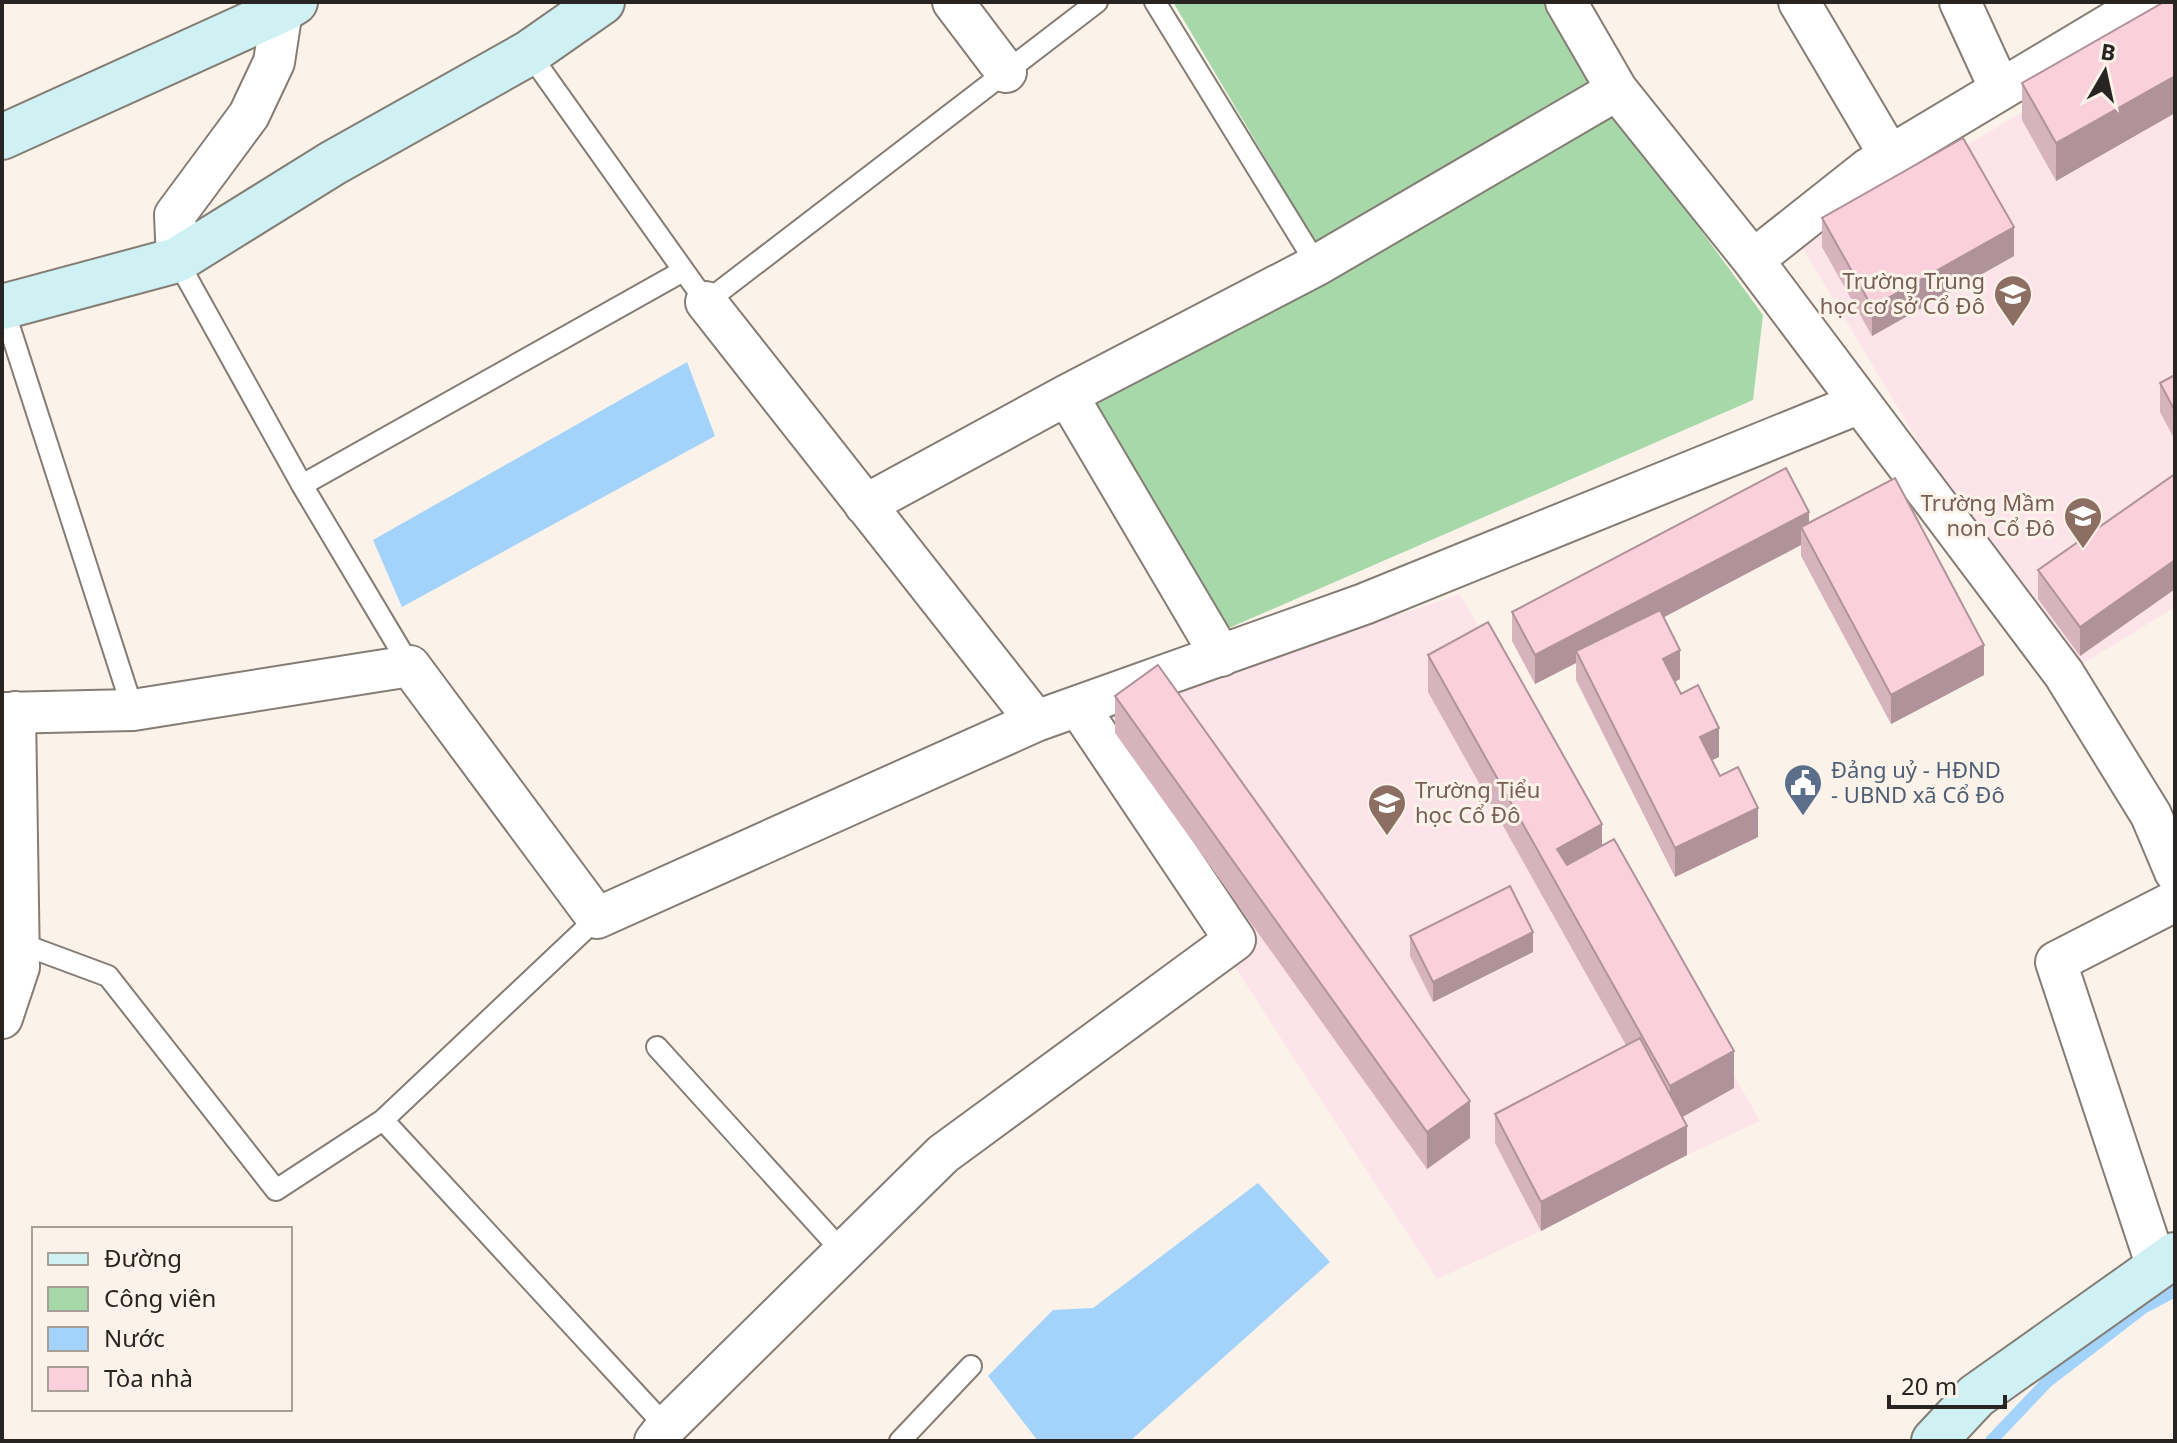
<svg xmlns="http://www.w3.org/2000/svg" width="2177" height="1443" font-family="'Noto Sans',sans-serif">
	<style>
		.education { fill: #fde3ea }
		.green { fill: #a6d8aa }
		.water { fill: #a3d3fb }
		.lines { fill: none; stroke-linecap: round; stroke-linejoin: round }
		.stream { stroke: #a3d3fb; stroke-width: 12 }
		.service-casing { stroke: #857d75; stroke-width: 24 }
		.minor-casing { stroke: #857d75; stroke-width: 44 }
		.secondary-casing { stroke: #857d75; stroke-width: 48 }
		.service { stroke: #fff; stroke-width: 20 }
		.minor { stroke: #fff; stroke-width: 40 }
		.secondary { stroke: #cff1f3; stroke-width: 44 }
		.wall { fill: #d7b3bd }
		.shaded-wall { fill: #af929a }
		.building { fill: #fad0dc; stroke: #af929a; stroke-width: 2 }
		.labels { text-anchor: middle; stroke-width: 6; stroke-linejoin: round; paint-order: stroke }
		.education-label { font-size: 22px; fill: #785e54; stroke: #fbf3e9; text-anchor: end }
		.service-label { font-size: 22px; fill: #4e5e75; stroke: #fbf3e9; text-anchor: start }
	</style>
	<rect width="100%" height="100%" fill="#fbf3e9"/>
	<!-- education -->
	<path class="education" d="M2175,20v587l-96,59 -131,-174 -147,-247z
		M1460,594l300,527 -73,34 -146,76 -104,48 -206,-318 -131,-230 7,-18z"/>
	<!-- green -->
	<path class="green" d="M1173,2h371l51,86 -275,162z
		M1612,109l151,206 -10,85 -524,228 -143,-219z"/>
	<!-- water -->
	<path class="water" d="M687,362l28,74 -313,171 -29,-67z
		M1258,1183l72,79 -200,179h-92l-50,-65 65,-66 40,-2z"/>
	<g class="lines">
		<!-- stream -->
		<path class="stream" d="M1991,1441l56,-59 96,-74 32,-17"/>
		<defs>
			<path id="service" d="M1155,2l162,263
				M529,53l177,249 391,-300
				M177,260l125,225 108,181
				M3,307l130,403
				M302,485l381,-214
				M19,943l89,33 168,214 107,-70 214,-202
				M657,1047l185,204
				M383,1120l288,312
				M900,1441l71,-75"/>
			<path id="minor" d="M953,2l53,70
				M1566,2l51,88 136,170 311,414 87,141 24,57
				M1799,2l91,154
				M1960,2l40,87
				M177,260l-2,-45 74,-100 25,-53 8,-52
				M1753,260l115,-91 279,-167
				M706,302l330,419
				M1067,395l154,261
				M865,505l202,-110 250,-130 300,-175
				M2,713l131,-3 277,-44 187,252 439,-197 328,-117 496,-201
				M2,1018l17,-51 -4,-255
				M2157,1267l-101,-305 119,-61
				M655,1441l11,-14 277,-273 292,-214 -157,-234"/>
			<path id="secondary" d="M2,137l280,-127 13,-8
				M2,307l175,-47 156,-97 196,-110 73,-51
				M1934,1441l42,-45 199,-141"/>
		</defs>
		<!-- service casing -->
		<use href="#service" class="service-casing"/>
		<!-- minor casing -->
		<use href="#minor" class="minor-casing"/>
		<!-- secondary casing -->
		<use href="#secondary" class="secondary-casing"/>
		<!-- service -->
		<use href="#service" class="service"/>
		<!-- minor -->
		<use href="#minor" class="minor"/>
		<!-- secondary -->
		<use href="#secondary" class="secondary"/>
	</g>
	<!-- wall -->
	<path class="wall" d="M2175,2v111l-119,68 -34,-61v-37z
		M1822,218l192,38 -142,80 -50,-89z
		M2175,375v65l-15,-28v-29z
		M2175,474v115l-95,67 -42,-57v-29z
		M1809,523l175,152 -93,49 -90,-168v-11l-138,72 17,62 -5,3 44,75 -7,3 8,16 38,61 -83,40 -99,-197v-17l-41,21 -23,-43v-29z
		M1428,655l174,191 132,242 -52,29 5,38 -146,76 -46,-88v-29l131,-69 -198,-353z
		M1115,696l355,442 -43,31 -312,-436z
		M1410,936l123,16 -100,50 -23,-46z"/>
	<!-- shaded-wall -->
	<path class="shaded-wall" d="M2175,76v37l-119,68v-38z
		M2014,227v29l-142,80v-29z
		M1809,512v29l-8,-14v18l-220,116 -5,-10v12l-41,21v-29z
		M2175,560v29l-95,67v-29z
		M1984,645v30l-93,49v-29z
		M1680,650v29l-17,9v-29z
		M1719,728v29l-19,9v-29z
		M1758,808v29l-83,40v-29z
		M1602,824v37l-45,25v-37z
		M1533,932v20l-100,50v-20z
		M1734,1051v37l-64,36v-38z
		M1470,1101v37l-43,31v-37z
		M1687,1126v29l-146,76v-29z"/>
	<!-- building -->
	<path class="building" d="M2164,2h11v74l-119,67 -34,-60z
		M1963,138l51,89 -142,80 -50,-89z
		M2175,375v36l-15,-28z
		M1786,468l23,44 -274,143 -23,-43z
		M2175,474v86l-95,67 -42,-57z
		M1895,478l89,167 -93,50 -90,-168z
		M1660,610l20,40 -17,9 18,35 17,-9 21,43 -19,9 20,39 18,-9 20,41 -83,40 -99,-197z
		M1488,622l114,202 -45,25 10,16 47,-26 120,212 -64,35 -242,-431z
		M1158,665l312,436 -43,31 -312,-436z
		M1510,886l23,46 -100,50 -23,-46z
		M1640,1038l47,88 -146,76 -46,-88z"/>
	<!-- icons -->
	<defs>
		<symbol id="school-pin" viewBox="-11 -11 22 30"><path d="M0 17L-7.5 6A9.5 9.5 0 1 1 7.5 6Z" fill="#8d6e63" stroke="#fbf3e9"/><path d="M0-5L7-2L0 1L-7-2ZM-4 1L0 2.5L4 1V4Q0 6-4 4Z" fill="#fff"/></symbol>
		<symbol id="civic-pin" viewBox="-11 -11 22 30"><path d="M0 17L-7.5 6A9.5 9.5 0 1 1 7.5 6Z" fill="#5c6f8a" stroke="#fbf3e9"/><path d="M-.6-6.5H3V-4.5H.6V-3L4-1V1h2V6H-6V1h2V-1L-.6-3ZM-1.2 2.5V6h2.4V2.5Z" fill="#fff"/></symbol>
	</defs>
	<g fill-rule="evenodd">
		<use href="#school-pin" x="1991" y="272" width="44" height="60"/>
		<use href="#school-pin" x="2061" y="494" width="44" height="60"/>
		<use href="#civic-pin" x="1781" y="761" width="44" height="60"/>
		<use href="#school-pin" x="1365" y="781" width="44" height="60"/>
	</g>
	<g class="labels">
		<!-- education labels -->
		<g class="education-label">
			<text x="1985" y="289">Trường Trung<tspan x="1985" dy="25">học cơ sở Cổ Đô</tspan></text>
			<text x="2055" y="511">Trường Mầm<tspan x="2055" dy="25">non Cổ Đô</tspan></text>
			<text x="1415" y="798" text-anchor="start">Trường Tiểu<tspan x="1415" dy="25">học Cổ Đô</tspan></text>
		</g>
		<!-- service labels -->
		<g class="service-label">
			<text x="1831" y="778">Đảng uỷ - HĐND<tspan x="1831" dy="25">- UBND xã Cổ Đô</tspan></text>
		</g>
	</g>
	<!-- border -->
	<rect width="2177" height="1443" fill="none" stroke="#272421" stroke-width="8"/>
	<!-- legend -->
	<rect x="32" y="1227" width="260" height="184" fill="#fbf3e9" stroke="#a6a099" stroke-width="2"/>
	<rect x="48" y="1253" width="40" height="12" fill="#cff1f3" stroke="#a6a099" stroke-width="2"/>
	<text x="104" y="1267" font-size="24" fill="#272421">Đường</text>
	<rect x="48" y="1287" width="40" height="24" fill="#a6d8aa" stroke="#a6a099" stroke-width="2"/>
	<text x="104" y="1307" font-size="24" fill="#272421">Công viên</text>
	<rect x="48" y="1327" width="40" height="24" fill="#a3d3fb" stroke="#a6a099" stroke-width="2"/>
	<text x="104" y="1347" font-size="24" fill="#272421">Nước</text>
	<rect x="48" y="1367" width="40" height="24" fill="#fad0dc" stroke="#a6a099" stroke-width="2"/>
	<text x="104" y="1387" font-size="24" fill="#272421">Tòa nhà</text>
	<!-- north arrow -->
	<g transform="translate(2105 72) rotate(9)" stroke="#fbf3e9" stroke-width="6" paint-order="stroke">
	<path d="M0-6L14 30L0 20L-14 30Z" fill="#272421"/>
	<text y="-12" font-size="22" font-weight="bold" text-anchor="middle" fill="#272421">B</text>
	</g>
	<!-- scale -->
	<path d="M1889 1395v12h116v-12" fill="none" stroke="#272421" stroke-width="4"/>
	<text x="1901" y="1395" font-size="24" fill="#272421" stroke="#fbf3e9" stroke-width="6" paint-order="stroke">20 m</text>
</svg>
